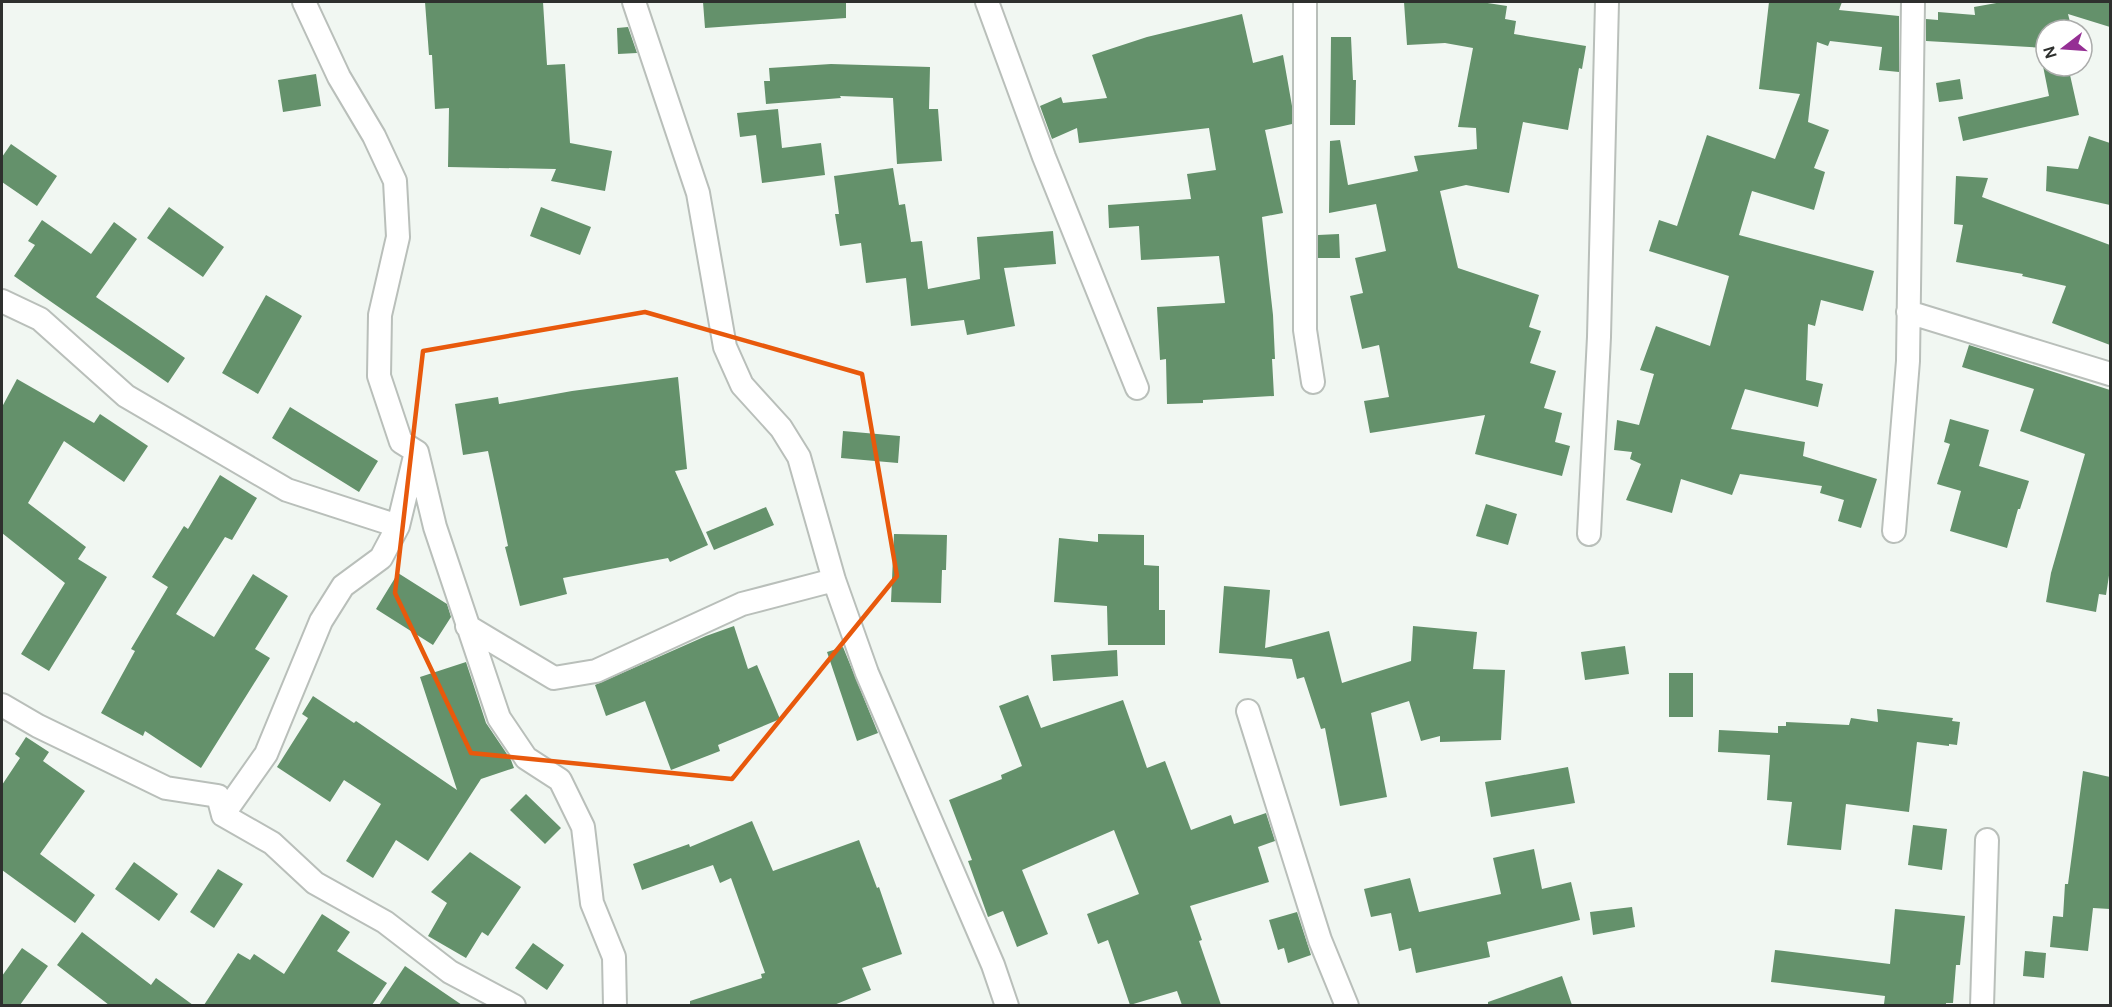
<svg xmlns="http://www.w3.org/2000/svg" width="2112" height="1007" font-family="'DM Sans',sans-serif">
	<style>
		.building { fill: #64916b }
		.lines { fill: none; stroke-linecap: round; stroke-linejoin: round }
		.minor-casing { stroke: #b9bfba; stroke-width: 26 }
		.minor { stroke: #fff; stroke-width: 22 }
		.marked { fill: none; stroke: #e8590c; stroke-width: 4.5; stroke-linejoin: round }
	</style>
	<rect width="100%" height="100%" fill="#f1f7f2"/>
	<!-- building -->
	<path class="building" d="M425,2h118l4,63 18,-1 5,79 42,8 -7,40 -54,-10 5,-12 -108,-2 1,-59 -14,1 -3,-54h-3z
		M703,2h143v16l-141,10z
		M1404,2h77l26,4 -2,13 11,2 -2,13 72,12 -4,23 -3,-1 -11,62 -45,-8 -14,71 -43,-8 -26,6 18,77 81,27 -10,32 12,4 -11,32 26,8 -12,37 18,5 -7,29 15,4 -8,30 -87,-22 10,-39 -115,18 -6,-32 25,-4 -10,-52 -17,4 -12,-53 13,-3 -8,-35 31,-7 -10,-47 -47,9 1,-72 10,-1 8,45 70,-14 -4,-15 63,-7 -1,-21 -18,-1 15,-79 -28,-5 -38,2z
		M1769,2h73l-3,8 60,6v56l-20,-2 3,-23 -52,-6 -2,5 -11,-4 -9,80 21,8 -15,38 11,4 -11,38 -62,-19 -13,44 135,36 -11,40 -42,-11 -6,26 -7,-2 -2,56 17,4 -5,23 -73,-18 -14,40 74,13 -2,14 74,23 -16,49 -23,-7 6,-21 -24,-7 2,-7 -82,-12 -8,21 -51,-16 -9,34 -46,-13 15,-36 -11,-5 2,-7 -18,-2 3,-30 22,5 15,-51 -14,-4 16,-44 54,20 19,-70 -80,-25 10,-31 18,6 30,-91 68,24 25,-65 -41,-5z
		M2002,2h108v25l-42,-13 4,16h-26v18l-120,-7v-22l12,1v-8l37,3 -1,-8z
		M1242,14l11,49 30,-8 9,51v18l-27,6 18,83 -21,4 11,98 2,44h-3l2,37 -71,4v3l-36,1 -1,-45 -6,1 -3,-53 68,-4 -6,-47 -78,4 -2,-34 -30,2 -1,-23 83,-6 -4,-25 29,-4 -7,-42 -130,15 -2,-15 -25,11 -12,-33 21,-9 2,6 44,-5 -15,-43 55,-18z
		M628,27l9,26 -19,1 -1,-26z
		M1331,37h20l2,43h3l-1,45h-25z
		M831,64l99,3 -1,42h9l4,52 -45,3 -4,-66 -53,-2 1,2 -75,6 -2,-23h6l-1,-13z
		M2043,66h25l11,49 -116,26 -5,-24 91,-21z
		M316,74l5,32 -38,6 -5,-32z
		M1960,79l3,20 -24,3 -3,-19z
		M778,109l4,39 39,-5 4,32 -63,8 -6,-48 -16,2 -3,-24z
		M2089,136l21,7v62l-64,-14 1,-25 31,3z
		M11,144l46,32 -20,30 -35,-24v-25z
		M893,168l6,37 6,-1 6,38 11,-1 6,48 52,-10 -3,-42 76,-6 3,33 -52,4 11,58 -48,9 -3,-15 -53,6 -5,-48 -40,5 -5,-40 -21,3 -5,-32h4l-5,-38z
		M1956,176l32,2 -6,19 128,48v100l-58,-22 14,-37 -44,-10 1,-2 -67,-12 7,-37 -9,-1z
		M169,207l55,40 -21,30 -56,-39z
		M541,207l50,20 -11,28 -50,-19z
		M42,220l49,34 23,-32 23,17 -41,58 89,61 -17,25 -154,-107 21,-31 -7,-4z
		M1339,234l1,24h-22v-23z
		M266,295l36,21 -44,78 -36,-21z
		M1969,345l141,45v179l-4,26 -7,-1 -3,18 -50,-10 5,-29 34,-119 -65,-23 14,-42 -72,-22z
		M678,377l9,92 -12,2 33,74 -38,17 -2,-4 -105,20 4,16 -47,12 -15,-59 3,-1 -20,-95 -25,4 -8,-51 43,-7 1,7 73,-13z
		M17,379l77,44 6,-9 48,32 -24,36 -60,-41 -36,62 58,44 -8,12 29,18 -58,94 -28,-17 44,-71 -63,-50v-126z
		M290,407l88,54 -19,31 -87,-54z
		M1950,419l39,11 -10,36 50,15 -9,28h-2l-11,39 -57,-17 11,-40 -24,-7 13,-40 -6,-2z
		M843,431l57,5 -2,27 -57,-5z
		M220,475l37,23 -25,42 -7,-3 -49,77 38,23 39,-63 35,22 -33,53 15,9 -69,110 -56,-37 -2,5 -42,-23 34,-62 -4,-2 37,-62 -16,-10 32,-51 4,3z
		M1486,504l31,10 -9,31 -32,-9z
		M766,507l8,18 -60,25 -8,-18z
		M894,534l53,1 -1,35h-4l-1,33 -50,-1z
		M1098,534l46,1v30l15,1v44h6v35h-57l-1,-39 -53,-4 5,-64 39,4z
		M398,573l49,31 4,13 -18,28 -57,-36z
		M1224,586l46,4 -5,58 64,-17 13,52 69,-22 2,-35 64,6 -4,37 32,1 -4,70 -61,2v-6l-19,5 -12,-40 -38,12 16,84 -47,9 -15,-78 -4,1 -17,-52 -7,2 -5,-20 -73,-6z
		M734,626l14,43 9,-4 23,54 -62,26 2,6 -49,19 -26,-69 -39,15 -11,-31 111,-49z
		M1625,646l4,28 -44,6 -4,-28z
		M843,647l35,86 -21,8 -30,-89z
		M1117,650l1,26 -65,5 -2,-26z
		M466,662l20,61 25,37 3,8 -33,11 -53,82 -32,-21 -23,38 -27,-17 35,-57 -37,-24 -14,22 -53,-35 31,-49 -6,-4 11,-18 41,27 2,-2 101,69 -37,-113z
		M1669,673h24v44h-24z
		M1028,695l13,33 82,-28 24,68 18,-7 26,69 40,-15 3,9 32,-11 9,28 -17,6 11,35 -79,24 12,34 -3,1 22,64h-39l-5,-14 -47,14 -22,-65 -10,4 -11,-30 52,-20 -25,-64 -92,40 26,64 -31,13 -14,-36 -15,6 -20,-56 4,-1 -23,-60 53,-21 -1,-4 21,-9 -23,-60z
		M1877,709l76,9 -1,3 8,1 -3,23 -8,-1v2l-32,-4 -8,70 -63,-8 -5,46 -54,-5 5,-43 -25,-2 3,-45 -52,-3 1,-22 59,3v-7h8v-4l63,3 2,-7 27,4z
		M26,737l23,15 -6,9 42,30 -45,63 55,41 -20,28 -73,-53v-85l18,-27 -5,-4z
		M1568,767l7,36 -84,14 -6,-35z
		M2083,771l27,6v132l-17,-1 -5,43 -38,-4 3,-31 10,1 2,-33h3z
		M526,794l35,34 -16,16 -35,-34z
		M752,821l21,50 86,-31 18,48 2,-1 23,67 -40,14 9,22 -37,15h-144v-4l72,-23 -1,-4 4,-1 -34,-95 -11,5 -7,-18 -71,25 -9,-26 56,-20 1,3z
		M1913,825l34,4 -5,41 -34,-5z
		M1534,849l8,40 29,-7 9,38 -93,22 3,15 -74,16 -5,-25 -12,3 -8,-38 -20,4 -7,-28 46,-11 9,34 82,-18 -8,-36z
		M470,852l51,35 -33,49 -6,-4 -16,26 -38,-22 19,-33 -16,-11z
		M134,862l44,32 -19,27 -44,-32z
		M218,869l25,15 -29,44 -24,-16z
		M1632,907l3,20 -42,8 -3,-23z
		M1895,909l70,7 -5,49h-4l-3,38h-7v2l-62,-1 1,-8 -114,-14 4,-32 115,14z
		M1297,912l14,43 -23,8 -4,-15 -6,2 -9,-30z
		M322,914l28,18 -13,19 50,32 -15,22h-168l34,-52 12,7 4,-6 30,20z
		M82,932l69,53 5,-7 37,27h-84l-52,-40z
		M533,943l31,22 -17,25 -32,-22z
		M22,948l26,18 -28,39h-18v-29z
		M2025,951l21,2 -2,25 -21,-2z
		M405,966l13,9 44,30h-83z
		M1562,976l10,29h-84v-3z"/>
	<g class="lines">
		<defs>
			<path id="minor" d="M304,2l35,75 35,59 21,45 3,56 -18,78 -1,61 22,66 16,10 18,75 64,191 27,40 34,22 23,47 9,76 22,54 1,49
				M634,2l64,191 27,154 17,38 39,43 18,29 35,123 33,93 126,292 14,41
				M987,2l57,155 93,231
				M1305,2v328l8,52
				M2,301l38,18 86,77 161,94 111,36
				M1908,312l202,62
				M1894,531l14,-170 5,-359
				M1589,534l10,-197 8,-335
				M467,626l87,52 42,-7 146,-67 92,-24
				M2,705l36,21 128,62 52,8 5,19 43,-61 55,-133 22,-35 38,-28 17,-32 17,-70
				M1248,711l72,229 27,66
				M223,815l49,28 43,40 70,39 65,50 64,34
				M1982,1006l5,-166"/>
		</defs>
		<!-- minor casing -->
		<use href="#minor" class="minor-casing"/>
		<!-- minor -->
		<use href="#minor" class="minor"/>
	</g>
	<!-- marked area -->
	<path class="marked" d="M645,312l217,62 35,202 -165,203 -261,-26 -76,-160 28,-242z"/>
	<!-- border -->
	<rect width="2112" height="1007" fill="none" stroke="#2e302e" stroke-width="6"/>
	<!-- north arrow -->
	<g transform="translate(2064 48) rotate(253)"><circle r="28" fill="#ffffff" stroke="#abacab" stroke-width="1.5"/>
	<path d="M0-4.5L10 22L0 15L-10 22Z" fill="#952f94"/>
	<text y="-9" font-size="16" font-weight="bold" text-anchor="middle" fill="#2e302e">N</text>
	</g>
</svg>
